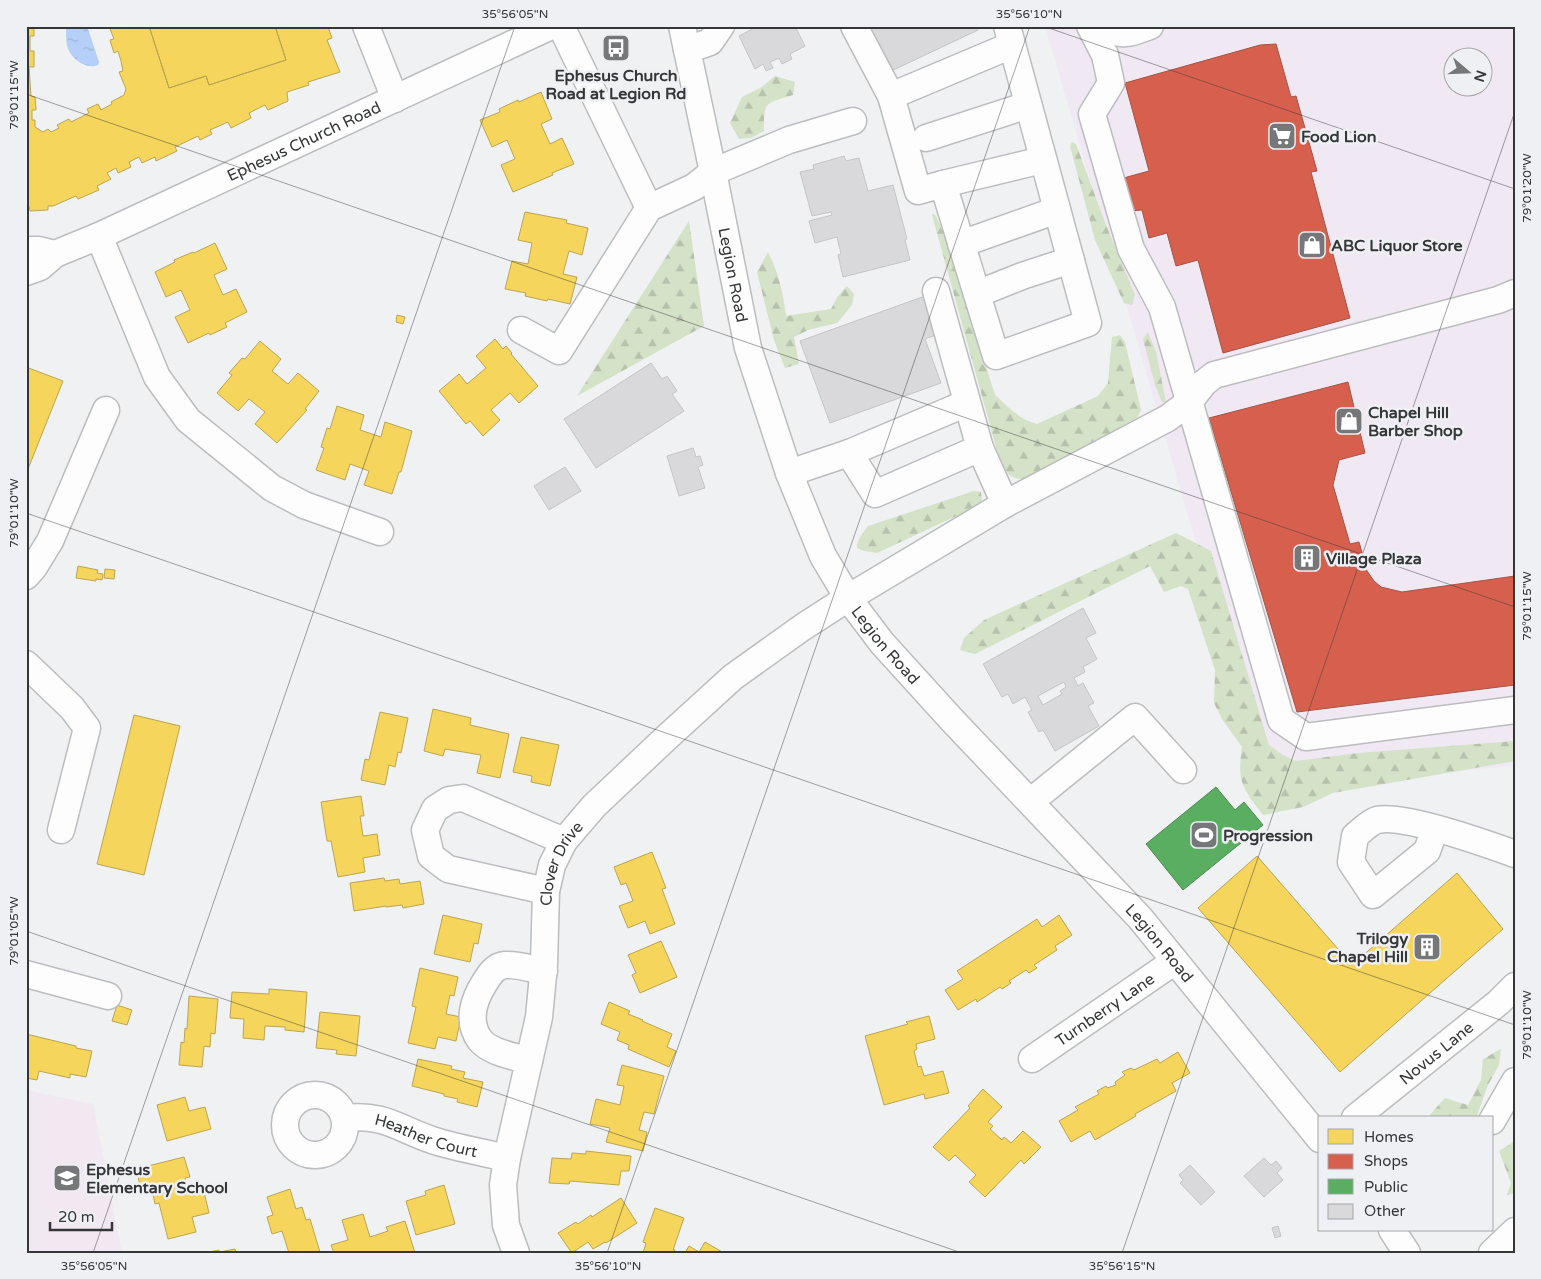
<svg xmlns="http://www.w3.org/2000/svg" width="1541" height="1279" font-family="'Varela Round',sans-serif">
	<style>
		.commercial { fill: #f0e8f2; fill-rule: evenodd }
		.education { fill: #f1e8f1 }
		.forest { fill: url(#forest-firs) }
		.water { fill: url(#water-ripples) }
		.homes { fill: #f6d55c; stroke: #bca551 }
		.shops { fill: #d6604d; stroke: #a65346 }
		.public { fill: #5aae61; stroke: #4f8a54 }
		.building { fill: #d9d9db; stroke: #c5c5c6; fill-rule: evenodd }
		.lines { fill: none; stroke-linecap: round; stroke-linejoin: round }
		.minor-casing { stroke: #bbbdbe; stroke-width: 29 }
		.minor { stroke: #fdfdfd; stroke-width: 26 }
		.ticks { fill: none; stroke: #353637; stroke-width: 1; stroke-opacity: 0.45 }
		.labels { text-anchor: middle; stroke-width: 5; stroke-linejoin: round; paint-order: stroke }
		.poi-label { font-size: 16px; font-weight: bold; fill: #353637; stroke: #eef0f4; text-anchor: start }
		.street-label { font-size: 16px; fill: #353637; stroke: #eef0f4 }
		.neatline { fill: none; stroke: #353637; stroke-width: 2 }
		.ticks-label { font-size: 12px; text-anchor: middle; fill: #353637 }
	</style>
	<defs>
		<pattern id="forest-firs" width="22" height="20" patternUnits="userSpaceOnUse" patternTransform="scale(1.25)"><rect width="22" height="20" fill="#d4e2c8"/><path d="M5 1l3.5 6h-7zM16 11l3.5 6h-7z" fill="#b7c2ac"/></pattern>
		<pattern id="water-ripples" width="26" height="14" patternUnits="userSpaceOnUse" patternTransform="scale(1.25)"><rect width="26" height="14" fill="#b5cff8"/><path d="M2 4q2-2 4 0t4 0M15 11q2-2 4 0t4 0" fill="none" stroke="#9cb2d5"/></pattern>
	</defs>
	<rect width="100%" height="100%" fill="#eff1f3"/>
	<!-- commercial -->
	<path class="commercial" d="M1045,26h470v739l-246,28zM1454,58h30v30h-30z"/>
	<!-- education -->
	<path class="education" d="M26,1090l67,14 29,149h-96z"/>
	<!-- forest -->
	<path class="forest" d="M775,76l20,6 -2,13c-28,9 -29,5 -29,36l-13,7 -12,1 -9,-16 12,-26 20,-10z
		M1072,142l4,2 30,81 29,70 -3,10 -8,-2 -29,-63 -25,-94z
		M933,213l3,3 11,25 48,154c13,12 25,25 42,29l61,-28 10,-13 4,-46 8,-2 5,7 16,68 -4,8 -111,61c-18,1 -19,-7 -27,-21l-67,-243z
		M689,221l15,105 -127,70z
		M768,252c11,22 15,40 18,64l45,-7 7,-13 9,-10 7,8 -2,11 -15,18 -29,7 -14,7 5,27 -14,4 -11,-28 -17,-68z
		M1148,332l8,20 10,50h-4l-7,-17 -12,-46z
		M974,491l7,1 1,9 -2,4 -103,48 -13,-2 -7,-3c0,-9 6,-15 11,-22z
		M1176,533l35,18 58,194 14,10 13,6 62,-8 157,-12v20l-182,32 -30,14 -40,8c-21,-28 -26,-32 -21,-68l-20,-28 -8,-16 1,-33 -27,-81 -7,-3 -17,6 -14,-26 -175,88 -15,-4 4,-12 20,-18z
		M1501,1049l-2,16 -11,20 -12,33h-49l18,-20 23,7 13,-25 2,-21z
		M1515,1138v55l-8,2 4,-12 -12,-32 13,-8z"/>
	<!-- water -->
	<path class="water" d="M66,26h21l12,36 -1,3c-12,5 -27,-6 -31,-19 -1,-6 -1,-13 -1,-20z"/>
	<!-- homes -->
	<path class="homes" d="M26,26h8v10h-4v15h4v16h-5l2,29 4,1 1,13h-4v10h3v7l8,5 5,-3 3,3 8,-4 -2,-3 12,-6 2,3 18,-9 -2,-4 11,-5 3,6 11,-6 -1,-2 13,-7 2,-6 -7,-17 4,-1 -2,-10 -3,-10 -4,2 -4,-13 4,-1 -5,-13h40l20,62 37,-12 3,9 77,-25 -11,-34h48l1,3 4,-2 4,11 -5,2 13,32 -32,10 1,3 -22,7 1,9 -20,9 -3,-5 -16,8 2,5 -20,10 -3,-6 -18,8 2,4 -12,6 -2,-4 -23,11 2,4 -21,10 -1,-4 -13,6 -3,-6 -10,5 2,5 -13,6 -2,-5 -9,5 4,6 -14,7 2,4 -21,9 -2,-3 -23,10h-5v4l-18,1 -1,-5h-3z
		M149,26h126l11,34 -77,25 -3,-9 -37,12z
		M541,92l11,27 -11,5 9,20 12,-6 12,26 -22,9 1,2 -40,17 -12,-27 14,-6 -8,-19 -15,7 -12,-27 20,-8 -1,-3 19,-9 1,2z
		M525,212l42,8 -1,3 22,5 -6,27 -13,-4 -6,23 14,3 -7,27 -22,-5 -1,2 -22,-5 1,-3 -21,-4 7,-28 16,3 4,-21 -14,-3z
		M215,243l12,26 -13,6 9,20 13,-6 11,23 -22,11 2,4 -17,8 -1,-2 -21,10 -13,-26 15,-7 -9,-20 -15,7 -11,-25 20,-10 -1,-2 19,-8 1,1z
		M397,315l8,2 -2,7 -7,-2z
		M495,339l8,10 3,-3 6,7 -1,1 27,32 -19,17 -9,-10 -19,17 9,10 -17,16 -13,-15 -4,3 -27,-33 20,-17 8,10 19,-16 -10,-12z
		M260,341l21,18 -9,12 16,13 10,-11 21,18 -14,18 2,1 -30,33 -22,-19 10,-12 -16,-13 -11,12 -21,-18 15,-18 -3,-2 13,-15 3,1z
		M26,367l37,14 -37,93z
		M337,406l27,9 -4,15 21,7 4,-15 27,9 -11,41h-2l-7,22 -28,-9 5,-14 -19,-7 -5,16 -29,-10 8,-22 -3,-1 6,-19 3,1z
		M78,566l20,4 -1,3 6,1 -1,6 -6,-1v2l-20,-3z
		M105,569l10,1 -1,9 -10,-1z
		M433,709l38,9 -1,7 39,9 -9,44 -23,-5 4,-18 -36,-6 -2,7 -19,-5z
		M380,712l28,6 -7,35 -3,-1 -3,15 -6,-2 -4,20 -24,-5 4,-21 4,1z
		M134,715l46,11 -36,149 -47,-11z
		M521,737l38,8 -9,41 -19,-4 1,-6 -19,-4z
		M361,796l3,20h-4l3,20 14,-2 3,21 -17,3 2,14 -27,5 -7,-36h-4l-6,-39z
		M652,852l14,36 -4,1 13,35 -25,10 -5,-13 -17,7 -9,-22 14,-5 -7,-18 -5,2 -7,-18z
		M1257,856l95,109 105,-92 46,56 -163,143 -142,-164z
		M384,878l1,3 14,-2 1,5 20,-3 4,23 -21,4 -1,-3 -16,2v-1l-32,5 -4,-28z
		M443,915l39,9 -4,20 -4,-1 -4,19 -36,-8z
		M1059,915l13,20 -17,11 2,4 -23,15 3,3 -8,5 -3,-3 -17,11 2,2 -9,6 -2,-2 -23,15 -1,-3 -18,11 -13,-20 18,-11 -6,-8 80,-52 5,8z
		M661,941l16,36 -37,16 -8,-18 4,-2 -8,-18z
		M420,968l38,9 -4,19 -4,-1 -4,19 15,3 -5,24 -18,-4 -3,12 -27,-6 8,-36 -4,-1z
		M269,989l38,3 -3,40 -19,-2v-3l-20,-1 -1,14 -21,-2 1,-19 -14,-1 2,-26 37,2z
		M189,996l29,3 -3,35 -4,-1 -1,14 -6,-1 -2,21 -23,-2 2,-23 3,1 1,-15 2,1z
		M609,1002l21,9 -2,3 15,6 -1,1 30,13 -5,13 9,4 -7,16 -41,-18 1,-4 -12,-5 3,-8 -19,-8z
		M117,1005l15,5 -5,15 -15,-4z
		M320,1012l40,4 -4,40 -20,-2 1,-4 -21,-2z
		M929,1016l6,23 -19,5 1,5 -3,2 4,16 3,-1 3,10 19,-5 6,22 -24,6 -1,-5 -40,11 -19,-69 43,-12 -2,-2z
		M26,1034l50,12v2l16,3 -6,26 -16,-3v4l-31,-7 -2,9 -11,-2z
		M1178,1052l12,21 -18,10 4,8 -41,23 1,2 -41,24 -5,-9 -19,11 -12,-21 19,-11 -3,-3 24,-13 -2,-3 9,-5 1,2 9,-3 -1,-3 10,-7 -3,-3 9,-4 3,2 23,-11 3,4z
		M418,1059l34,7 -1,3 14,3 -2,6 20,4 -6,25 -20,-5 1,-3 -14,-3v-2l-32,-8z
		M622,1065l42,11 -10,38 -10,-2 -5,18 8,2 -4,19 -37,-9 4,-14 -20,-4 6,-25 24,6 4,-19 -7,-1z
		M983,1089l19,18 -14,15 5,4 -3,3 12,11 2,-3 7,6 12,-12 18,16 -17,17 -3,-4 -36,37 -16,-15 7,-7 -21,-20 -6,6 -16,-14 37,-39 -2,-2z
		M185,1097l4,14 16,-4 6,22 -44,12 -10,-36z
		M586,1151l45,5 -2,15h-8l-2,14 -49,-4 -1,3 -20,-1 3,-25 19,1 1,-6 14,1z
		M184,1157l6,20 -5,1 4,17 15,-3 5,21 -17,4 4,15 -28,7 -9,-36 -4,1 -3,-14 -10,3 -6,-24z
		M444,1185l11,39 -39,11 -10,-34 20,-6 -1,-4z
		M290,1189l6,20 6,-2 4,13 4,-1 10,33 -31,1 -7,-22 -10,3 -5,-17 6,-2 -6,-18z
		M621,1198l16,25 -31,20 -1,-1 -12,7 -5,-7 -16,11 -14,-20 18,-11 2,2 13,-9 1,2z
		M655,1208l29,10 -11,32h2l-1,3h-31l3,-10 -3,-1z
		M363,1214l7,23 18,-6 -2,-4 19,-6 10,32h-81l-3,-8 17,-5 -6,-20z
		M705,1242l19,11h-39l4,-7 10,6z
		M235,1249l1,4h-31l14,-3 1,2z"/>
	<!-- shops -->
	<path class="shops" d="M1276,44l15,53 5,-1 21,75 -6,1 39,146 -127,35 -25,-93 -22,6 -9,-33 -18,5 -7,-28 -13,1 -9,-32 29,-8 -24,-88 135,-38z
		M1348,382l17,71 -26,7 -6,25 17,59 9,-2 8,29 7,10 7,6 21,5 113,-16v109l-218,27 -88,-294z"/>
	<!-- public -->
	<path class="public" d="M1216,787l19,23 9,-8 19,23 -80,65 -37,-46z"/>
	<!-- building -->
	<path class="building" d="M758,26h37l10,20 -15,8 2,5 -10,5 -3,-6 -9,4 3,6 -7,3 -3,-7 -8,5 -16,-33z
		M865,26h111l2,4 -91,43z
		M844,156l2,5 13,-3 9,33 25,-6 14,54 -2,1 5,20 -67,17 -5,-22 3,-1 -4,-17 -22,6 -6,-22 23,-6 -1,-3 -19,4 -12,-44 14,-3 -1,-4z
		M925,296l13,38 -13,5 16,44 -111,40 -30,-82z
		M651,363l11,16 5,-3 10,15 -5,3 12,17 -88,57 -32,-49z
		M693,448l3,9 4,-1 3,9 -5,2 7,21 -26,8 -12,-40z
		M565,467l16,24 -32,19 -15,-24z
		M1083,608l13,25 -10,5 11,21 -14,8 2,5 -11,6 4,8 5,-3 11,20 -6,3 11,20 -44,25 -12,-21 -4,2 -11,-20 4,-2 -7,-13 -12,7 -5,-10 -6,3 -19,-33zM1064,682l2,5 -6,4 2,3 -19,11 -5,-9z
		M1264,1158l7,7 5,-4 6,7 -5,5 6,7 -19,17 -20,-21z
		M1190,1165l25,27 -14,13 -21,-22 3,-3 -4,-5z
		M1278,1226l3,10 -6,2 -3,-10z"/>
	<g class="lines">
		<defs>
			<g id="minor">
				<path d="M366,26l29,73"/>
				<path d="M561,26l88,182"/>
				<path id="s1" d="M682,26l31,146 35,176 41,125 34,83 25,42 34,45 70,77 188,198 180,221"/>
				<path d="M854,26l37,70 121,-51"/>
				<path d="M1090,26l15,29 6,28 -19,31 39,135 31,58 119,413 25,17 209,-27"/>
				<path d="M1111,26c8,14 27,4 39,0"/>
				<path d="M687,50l23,-8 11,-16"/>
				<path d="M891,96l27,95 25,-7 99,-24"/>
				<path d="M926,138l102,-33"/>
				<path d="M943,184l53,172 92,-33 -81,-297"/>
				<path d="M99,236l58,141 31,43 84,68 32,17 76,27"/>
				<path d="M961,244l96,-34"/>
				<path d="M26,250h13l16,4"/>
				<path id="s2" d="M26,272l14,-5 15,-13 44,-18 452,-210"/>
				<path d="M936,291l44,157 25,56"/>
				<path d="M977,294l45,-18 49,-16"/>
				<path d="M521,330l38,21 90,-143 45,-21 19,-15 76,-32 64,-19"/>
				<path d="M849,453l26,41 105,-46"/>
				<path d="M789,473l60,-20 118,-50"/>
				<path d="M26,576l8,-9 16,-26 56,-131"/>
				<path d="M26,664l46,44 15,20 -26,102"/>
				<path d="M1030,802l105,-85 48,53"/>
				<path d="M1435,829l-8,22 -54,44 -22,-33 4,-26c6,-5 15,-14 22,-16 26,-6 110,24 138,34"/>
				<path d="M546,891l-98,-22 -17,-13 -6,-26 10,-21 14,-9 14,-2 101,43"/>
				<path d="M26,974l82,22"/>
				<path id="s3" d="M1032,1059l143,-98"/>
				<path d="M529,1061c-15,-5 -38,-8 -49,-21 -14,-19 -6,-41 5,-58 5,-8 10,-16 20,-17 12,-1 27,4 39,6"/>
				<circle cx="315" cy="1125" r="30"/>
				<path id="s4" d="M345,1118c40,-4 52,10 87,22 24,8 50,12 75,18"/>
				<path id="s5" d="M1355,1118l144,-116 16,-16"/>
				<path d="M1492,1121l23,-40"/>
				<path d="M1392,1230l15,23"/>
				<path id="s6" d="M516,1253l-10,-28 -3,-40 4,-27 32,-141 5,-52 2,-74 6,-26 12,-24 30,-35 71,-67 68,-62 70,-50 45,-29 157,-94 163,-86 21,-16 15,-19 10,-8 284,-75 17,-7"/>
				<path d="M1492,1253l23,-22"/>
			</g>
		</defs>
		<!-- minor casing -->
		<use href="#minor" class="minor-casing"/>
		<!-- minor -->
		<use href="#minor" class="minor"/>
	</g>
	<!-- ticks -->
	<path class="ticks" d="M1043,26l472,163M26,94l1489,513M26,513l1489,512M26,931l936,322M93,1253l422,-1227M607,1253l423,-1227M1122,1253l393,-1142"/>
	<!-- icons -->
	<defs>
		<symbol id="bus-square" viewBox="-11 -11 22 22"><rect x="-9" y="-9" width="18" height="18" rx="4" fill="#767779" stroke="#eef0f4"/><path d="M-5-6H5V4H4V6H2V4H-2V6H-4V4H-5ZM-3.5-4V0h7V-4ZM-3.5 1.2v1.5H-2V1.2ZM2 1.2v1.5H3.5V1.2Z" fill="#fff"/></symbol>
		<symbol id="supermarket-square" viewBox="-11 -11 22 22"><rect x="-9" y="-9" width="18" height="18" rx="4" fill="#767779" stroke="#eef0f4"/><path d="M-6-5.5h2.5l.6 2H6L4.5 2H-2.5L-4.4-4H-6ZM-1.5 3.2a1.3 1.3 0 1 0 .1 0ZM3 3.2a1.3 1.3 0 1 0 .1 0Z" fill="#fff"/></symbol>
		<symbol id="shop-square" viewBox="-11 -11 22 22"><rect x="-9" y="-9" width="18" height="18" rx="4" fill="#767779" stroke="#eef0f4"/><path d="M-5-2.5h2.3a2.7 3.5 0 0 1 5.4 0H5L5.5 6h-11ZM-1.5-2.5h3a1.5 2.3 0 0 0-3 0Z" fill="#fff"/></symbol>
		<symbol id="building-square" viewBox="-11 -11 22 22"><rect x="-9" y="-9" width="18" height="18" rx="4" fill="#767779" stroke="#eef0f4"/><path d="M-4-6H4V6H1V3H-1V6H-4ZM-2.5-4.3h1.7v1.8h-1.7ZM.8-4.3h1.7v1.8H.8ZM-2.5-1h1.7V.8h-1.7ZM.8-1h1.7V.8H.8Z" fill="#fff"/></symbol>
		<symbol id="stadium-square" viewBox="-11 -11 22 22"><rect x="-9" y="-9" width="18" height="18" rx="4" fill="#767779" stroke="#eef0f4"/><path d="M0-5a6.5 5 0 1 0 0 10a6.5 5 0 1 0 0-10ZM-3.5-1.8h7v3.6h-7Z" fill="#fff"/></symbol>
		<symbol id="school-square" viewBox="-11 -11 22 22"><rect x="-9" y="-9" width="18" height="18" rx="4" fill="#767779" stroke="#eef0f4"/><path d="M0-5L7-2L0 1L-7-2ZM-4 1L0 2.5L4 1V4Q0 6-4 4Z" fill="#fff"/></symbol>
	</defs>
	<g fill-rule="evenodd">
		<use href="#bus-square" x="600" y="32" width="32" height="32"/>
		<use href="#supermarket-square" x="1266" y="120" width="32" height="32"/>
		<use href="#shop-square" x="1296" y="229" width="32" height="32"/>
		<use href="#shop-square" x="1333" y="405" width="32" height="32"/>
		<use href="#building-square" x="1291" y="542" width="32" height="32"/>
		<use href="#stadium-square" x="1188" y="819" width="32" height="32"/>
		<use href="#building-square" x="1411" y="931" width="32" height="32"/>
		<use href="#school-square" x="51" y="1162" width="32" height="32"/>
	</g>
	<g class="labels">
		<!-- poi labels -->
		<g class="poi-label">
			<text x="616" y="81" text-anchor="middle">Ephesus Church<tspan x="616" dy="18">Road at Legion Rd</tspan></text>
			<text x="1301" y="142">Food Lion</text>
			<text x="1331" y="251">ABC Liquor Store</text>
			<text x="1368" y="418">Chapel Hill<tspan x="1368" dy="18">Barber Shop</tspan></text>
			<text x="1326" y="564">Village Plaza</text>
			<text x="1223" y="841">Progression</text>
			<text x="1408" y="944" text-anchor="end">Trilogy<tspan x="1408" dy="18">Chapel Hill</tspan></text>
			<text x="86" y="1175">Ephesus<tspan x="86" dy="18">Elementary School</tspan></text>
		</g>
		<!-- street labels -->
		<g class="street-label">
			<text dy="6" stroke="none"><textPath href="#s2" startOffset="308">Ephesus Church Road</textPath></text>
			<text dy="6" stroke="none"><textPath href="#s1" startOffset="254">Legion Road</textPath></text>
			<text dy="6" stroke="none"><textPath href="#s1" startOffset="659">Legion Road</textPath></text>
			<text dy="6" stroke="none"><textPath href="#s6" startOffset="399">Clover Drive</textPath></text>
			<text dy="6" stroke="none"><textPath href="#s1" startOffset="1064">Legion Road</textPath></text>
			<text dy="6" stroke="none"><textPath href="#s3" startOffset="88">Turnberry Lane</textPath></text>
			<text dy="6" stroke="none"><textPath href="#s5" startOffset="104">Novus Lane</textPath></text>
			<text dy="6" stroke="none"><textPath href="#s4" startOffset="84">Heather Court</textPath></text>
		</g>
	</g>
	<!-- border -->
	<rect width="1541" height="1279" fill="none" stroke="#eef0f4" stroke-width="55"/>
	<!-- legend -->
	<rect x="1318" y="1116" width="175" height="115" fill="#eef0f4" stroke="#a4a6a8"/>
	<rect x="1328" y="1129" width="25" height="15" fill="#f6d55c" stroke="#a4a6a8"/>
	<text x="1364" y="1142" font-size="15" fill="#353637">Homes</text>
	<rect x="1328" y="1154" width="25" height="15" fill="#d6604d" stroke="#a4a6a8"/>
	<text x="1364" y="1166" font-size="15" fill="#353637">Shops</text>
	<rect x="1328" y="1179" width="25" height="15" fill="#5aae61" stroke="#a4a6a8"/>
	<text x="1364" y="1192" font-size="15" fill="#353637">Public</text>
	<rect x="1328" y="1204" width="25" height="15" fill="#d9d9db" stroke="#a4a6a8"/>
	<text x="1364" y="1216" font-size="15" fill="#353637">Other</text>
	<!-- north arrow -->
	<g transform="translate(1468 72) rotate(109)"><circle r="24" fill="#eef0f4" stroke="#a4a6a8"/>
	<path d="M0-4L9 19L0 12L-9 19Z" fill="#767779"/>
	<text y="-8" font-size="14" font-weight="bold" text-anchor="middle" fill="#353637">N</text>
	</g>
	<!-- scale -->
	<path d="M50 1222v8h62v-8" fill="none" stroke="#353637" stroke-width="2.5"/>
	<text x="58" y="1222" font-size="15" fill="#353637" stroke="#eef0f4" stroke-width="4" paint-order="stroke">20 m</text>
	<rect x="28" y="28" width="1486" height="1224" class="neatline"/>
	<g class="ticks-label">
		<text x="515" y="18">35°56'05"N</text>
		<text x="1029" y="18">35°56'10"N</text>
		<text transform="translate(14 95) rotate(-90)" y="4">79°01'15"W</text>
		<text transform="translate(1527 188) rotate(-90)" y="4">79°01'20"W</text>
		<text transform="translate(14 513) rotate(-90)" y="4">79°01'10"W</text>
		<text transform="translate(1527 606) rotate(-90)" y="4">79°01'15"W</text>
		<text transform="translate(14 931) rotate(-90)" y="4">79°01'05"W</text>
		<text transform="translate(1527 1025) rotate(-90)" y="4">79°01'10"W</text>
		<text x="94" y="1270">35°56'05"N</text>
		<text x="608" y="1270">35°56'10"N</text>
		<text x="1122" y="1270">35°56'15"N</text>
	</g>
</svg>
